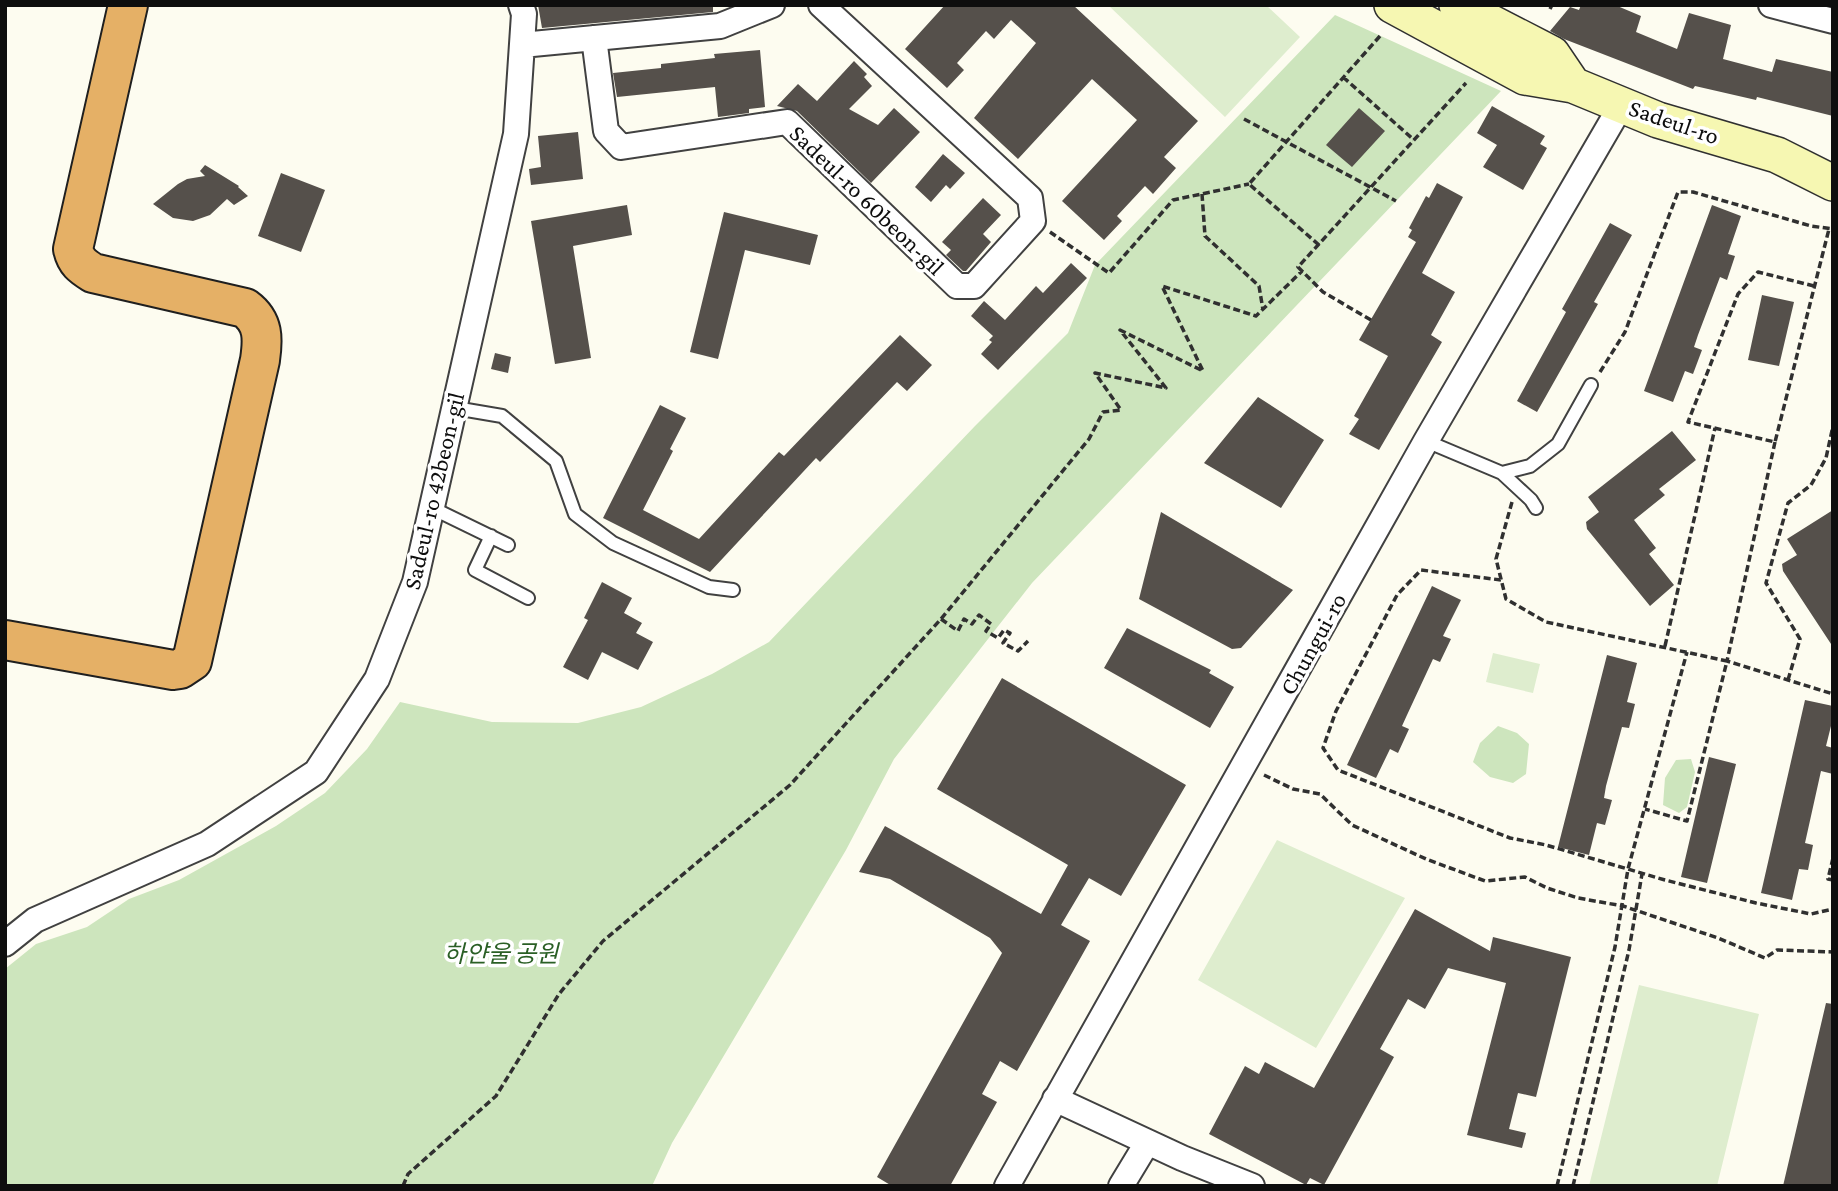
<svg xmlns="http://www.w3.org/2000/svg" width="1838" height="1191" font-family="'Crimson Pro','Noto Sans KR',serif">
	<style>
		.green { fill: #cde5bd }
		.pitch { fill: #deedce }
		.building { fill: #55504b }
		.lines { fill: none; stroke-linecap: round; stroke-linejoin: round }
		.lane-casing { stroke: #414141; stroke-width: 16 }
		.street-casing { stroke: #414141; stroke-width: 28 }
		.secondary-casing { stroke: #303030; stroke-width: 38 }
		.highway-casing { stroke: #1f1f1f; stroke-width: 42 }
		.path { stroke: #303030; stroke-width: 3.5; stroke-dasharray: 7 3.5; stroke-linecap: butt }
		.lane { stroke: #fff; stroke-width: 12 }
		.street { stroke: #fff; stroke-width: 24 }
		.secondary { stroke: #f6f7b2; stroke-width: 35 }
		.highway { stroke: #e5b066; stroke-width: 38 }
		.labels { text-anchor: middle; stroke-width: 7; stroke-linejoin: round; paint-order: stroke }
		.street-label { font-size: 24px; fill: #0e0e0e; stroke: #fff }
		.park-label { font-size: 24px; font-style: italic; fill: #2a5f25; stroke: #fff }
	</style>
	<rect width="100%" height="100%" fill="#fdfcf0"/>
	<!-- green -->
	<path class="green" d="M1335,15l166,76 -469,492 -138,176 -48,91 -174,293 -20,43h-647v-217l31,-25 51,-17 42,-28 50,-19 97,-54 49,-33 42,-44 33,-47 92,20 86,1 63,-16 71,-33 57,-32 206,-216 93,-93 27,-68z
		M1498,726l19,7 12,11 -3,30 -13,9 -23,-6 -17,-15 7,-19z
		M1691,759l4,13 -8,35 -8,6 -16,-8 2,-27 11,-18z"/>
	<!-- pitch -->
	<path class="pitch" d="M1108,5h158l34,32 -75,80z
		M1493,653l47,11 -7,29 -47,-11z
		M1277,840l128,58 -89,150 -118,-68z
		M1639,985l120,29 -42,172h-128z"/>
	<!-- building -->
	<path class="building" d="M538,5h175v7l-171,16z
		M945,5h128l125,116 -34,36 12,11 -23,26 -8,-8 -28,30 5,5 -18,19 -42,-39 75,-81 -45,-41 -74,80 -44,-41 62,-75 -25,-23 -17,19 -8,-8 -29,32 7,7 -17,18 -42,-39z
		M1581,5h34l26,11 -5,16 41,17 12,-36 42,12 -8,34 49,13 4,-13 57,13v44l-76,-19 -1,3 -61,-14 -2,3 -129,-50 -14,-8 20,-24 9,3z
		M760,50l5,57 -16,2v4l-31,4 -3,-30 -98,10 -4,-24 48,-5v-4l54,-6 -1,-4z
		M854,61l13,13 -3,3 8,9 -23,23 29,16 16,-17 26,24 -49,51 -74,-72 -20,-5 21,-22 19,17z
		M1492,106l53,30 -5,8 7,4 -24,42 -40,-23 14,-22 -20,-12z
		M1359,108l26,23 -33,36 -26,-22z
		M578,132l5,47 -52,6 -2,-16 12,-2 -3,-31z
		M943,154l22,19 -15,16 -4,-4 -15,17 -16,-15z
		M205,165l34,21 -1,1 10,9 -14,9 -7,-6 -17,16 -17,6 -20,-3 -20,-14 25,-20 9,-5 18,-3 -5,-5z
		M281,173l44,17 -24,62 -43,-16z
		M1437,183l26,14 -41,76 33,19 -24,43 11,7 -63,108 -30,-16 10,-15 -5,-3 34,-60 -29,-16 57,-98 -8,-5 4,-7 -3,-2 17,-32 3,2z
		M983,198l18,17 -18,19 8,8 -25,29h-3l-17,-16 5,-5 -9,-8z
		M627,205l5,30 -59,11 18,112 -36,6 -24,-143z
		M1712,205l29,11 -13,38 7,2 -8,24 -7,-3 -22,58 -4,12 8,3 -9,24 -8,-3 -12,31 -29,-11z
		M724,212l94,23 -8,30 -65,-15 -27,109 -28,-7z
		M1610,223l22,12 -38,67 4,2 -61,108 -20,-11 49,-89 -4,-3z
		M1071,263l16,15 -89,92 -17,-16 11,-12 -3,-2 4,-4 -22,-20 13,-15 21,19 31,-34 7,7z
		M1762,295l32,7 -15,64 -31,-6z
		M900,335l32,30 -25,26 -10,-9 -77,80 -4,-4 -106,114 -107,-54 57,-113 26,13 -16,31 3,2 -30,59 56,29 80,-87 5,4z
		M495,353l16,4 -3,16 -17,-4z
		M1258,397l66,43 -43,68 -77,-45z
		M1672,431l24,29 -37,29 6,6 -31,25 22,28 -7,6 25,31 -24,21 -63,-77 -1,-7 13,-10 -11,-15z
		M1833,510v137l-50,-76 -1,-7 15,-9 -10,-16z
		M1161,512l132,78 -52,58 -9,1 -93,-50z
		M602,582l30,16 -8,15 18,10 -6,10 17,9 -15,28 -36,-18 -14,28 -25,-13 25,-47 -4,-2z
		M1432,586l29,14 -18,36 8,3 -11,23 -7,-3 -26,56 -5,11 7,3 -11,24 -8,-4 -14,29 -29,-13z
		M1127,628l84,42 -2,3 25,14 -24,41 -106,-60z
		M1607,655l30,8 -10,39 8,2 -6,24 -7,-1 -16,59 -2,12 8,2 -7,25 -8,-2 -8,32 -31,-8z
		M1002,678l184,107 -65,111 -32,-18 -28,47 29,16 -73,130 -17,-10 -18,33 15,8 -47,84h-58l-15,-9 125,-224 -12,-15 -100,-59 -31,-7 26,-46 156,88 27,-49 -131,-76z
		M1805,700l28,6v12l-7,28 7,2v26l-12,-3 -16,72 8,2 -5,25 -9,-1 -7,31 -31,-7z
		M1709,757l27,7 -29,119 -26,-6z
		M1415,909l75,42 3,-14 78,20 -35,140 -18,-4 -9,36 17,4 -4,15 -55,-13 39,-152 -58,-15 -23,41 -17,-10 -28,50 14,8 -70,128 -14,-7 -4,7 -97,-51 36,-68 14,8 6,-12 49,26z
		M1826,1003l7,1v182h-50z"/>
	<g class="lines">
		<defs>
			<path id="lane" d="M455,408l47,8 54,45 19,53 38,29 96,44 24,3
				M1426,441l76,32 29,27 5,8
				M1502,473l28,-7 28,-22 33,-59
				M432,508l76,37
				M491,536l-16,34 53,28"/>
			<path id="street" d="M1771,5l62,16
				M594,38l12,93 15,16 166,-25 170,164h17l59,-65 -3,-23 -209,-193
				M522,45l198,-19 52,-21
				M5,944l30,-24 172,-76 109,-72 61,-93 38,-97 101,-448 8,-120 -3,-9
				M1055,1099l127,59 70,28
				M1007,1186l419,-745 196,-337
				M1121,1186l26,-43"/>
			<path id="secondary" d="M1392,5l133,72 48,8 85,35 119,35 56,28
				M1457,5l95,49 21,31"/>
			<path id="highway" d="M5,640l168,30 7,-1 12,-8 68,-301c3,-21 4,-38 -15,-52l-152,-35c-11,-7 -17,-11 -20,-24l55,-244"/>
		</defs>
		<!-- lane casing -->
		<use href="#lane" class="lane-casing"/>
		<!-- street casing -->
		<use href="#street" class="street-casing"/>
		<!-- secondary casing -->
		<use href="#secondary" class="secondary-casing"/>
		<!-- highway casing -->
		<use href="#highway" class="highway-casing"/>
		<!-- path -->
		<path class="path" d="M1550,9l2,-4
			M1343,77l71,63
			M1244,119l152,82
			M1202,194l3,42 54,50 4,24
			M1050,232l59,41 64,-73 76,-16
			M1319,245l-70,-61 131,-148
			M1814,286l-56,-14 -20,22 -50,128 87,20 54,-213
			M1371,320l-48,-28 -25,-25 168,-184
			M1600,372l25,-40 53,-140h15l118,34 22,3
			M1775,442l-48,219 106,33
			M1512,502l-16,57 10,40 40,23 181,39 -40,160 -42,-12
			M1501,580l-80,-10 -24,25 -61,116 -13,37 15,22 172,68 36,7 119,35 91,23 55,11 22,-5
			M941,619l17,12 6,-12 8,5 7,-9 12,9 -5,7 12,7 6,-8 6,3 -7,10 15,8 10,-10
			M1665,646l50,-218
			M1788,680l12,-41 -34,-56 22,-80 23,-18 15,-27 7,-32
			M1264,775l29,14 27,5 32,31 74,34 59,22 40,-4 22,11 31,10 45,8 95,32 47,20 12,-8 56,2
			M1833,858l-5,21 5,1
			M403,1186l5,-12 88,-78 63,-102 44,-53 187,-156 151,-166 148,-180 14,-27 18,-2 -26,-37 71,15 -46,-58 83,41 -41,-85 94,30 46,-45
			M1557,1186l58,-239 13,-78 59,-217
			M1573,1186l56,-236 13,-76"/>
		<!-- lane -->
		<use href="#lane" class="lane"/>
		<!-- street -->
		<use href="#street" class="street"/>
		<!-- secondary -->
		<use href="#secondary" class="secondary"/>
		<!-- highway -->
		<use href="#highway" class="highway"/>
	</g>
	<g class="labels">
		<!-- street labels -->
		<g class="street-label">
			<text transform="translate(1674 122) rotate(19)" y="8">Sadeul-ro</text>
			<text transform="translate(867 200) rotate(44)" y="8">Sadeul-ro 60beon-gil</text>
			<text transform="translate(434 491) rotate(-77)" y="8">Sadeul-ro 42beon-gil</text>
			<text transform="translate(1313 644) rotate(-61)" y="8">Chungui-ro</text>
		</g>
		<!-- park labels -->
		<g class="park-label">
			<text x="501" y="962">하얀울 공원</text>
		</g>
	</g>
	<!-- border -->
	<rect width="1838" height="1191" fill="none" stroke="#0e0e0e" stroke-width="14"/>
</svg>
